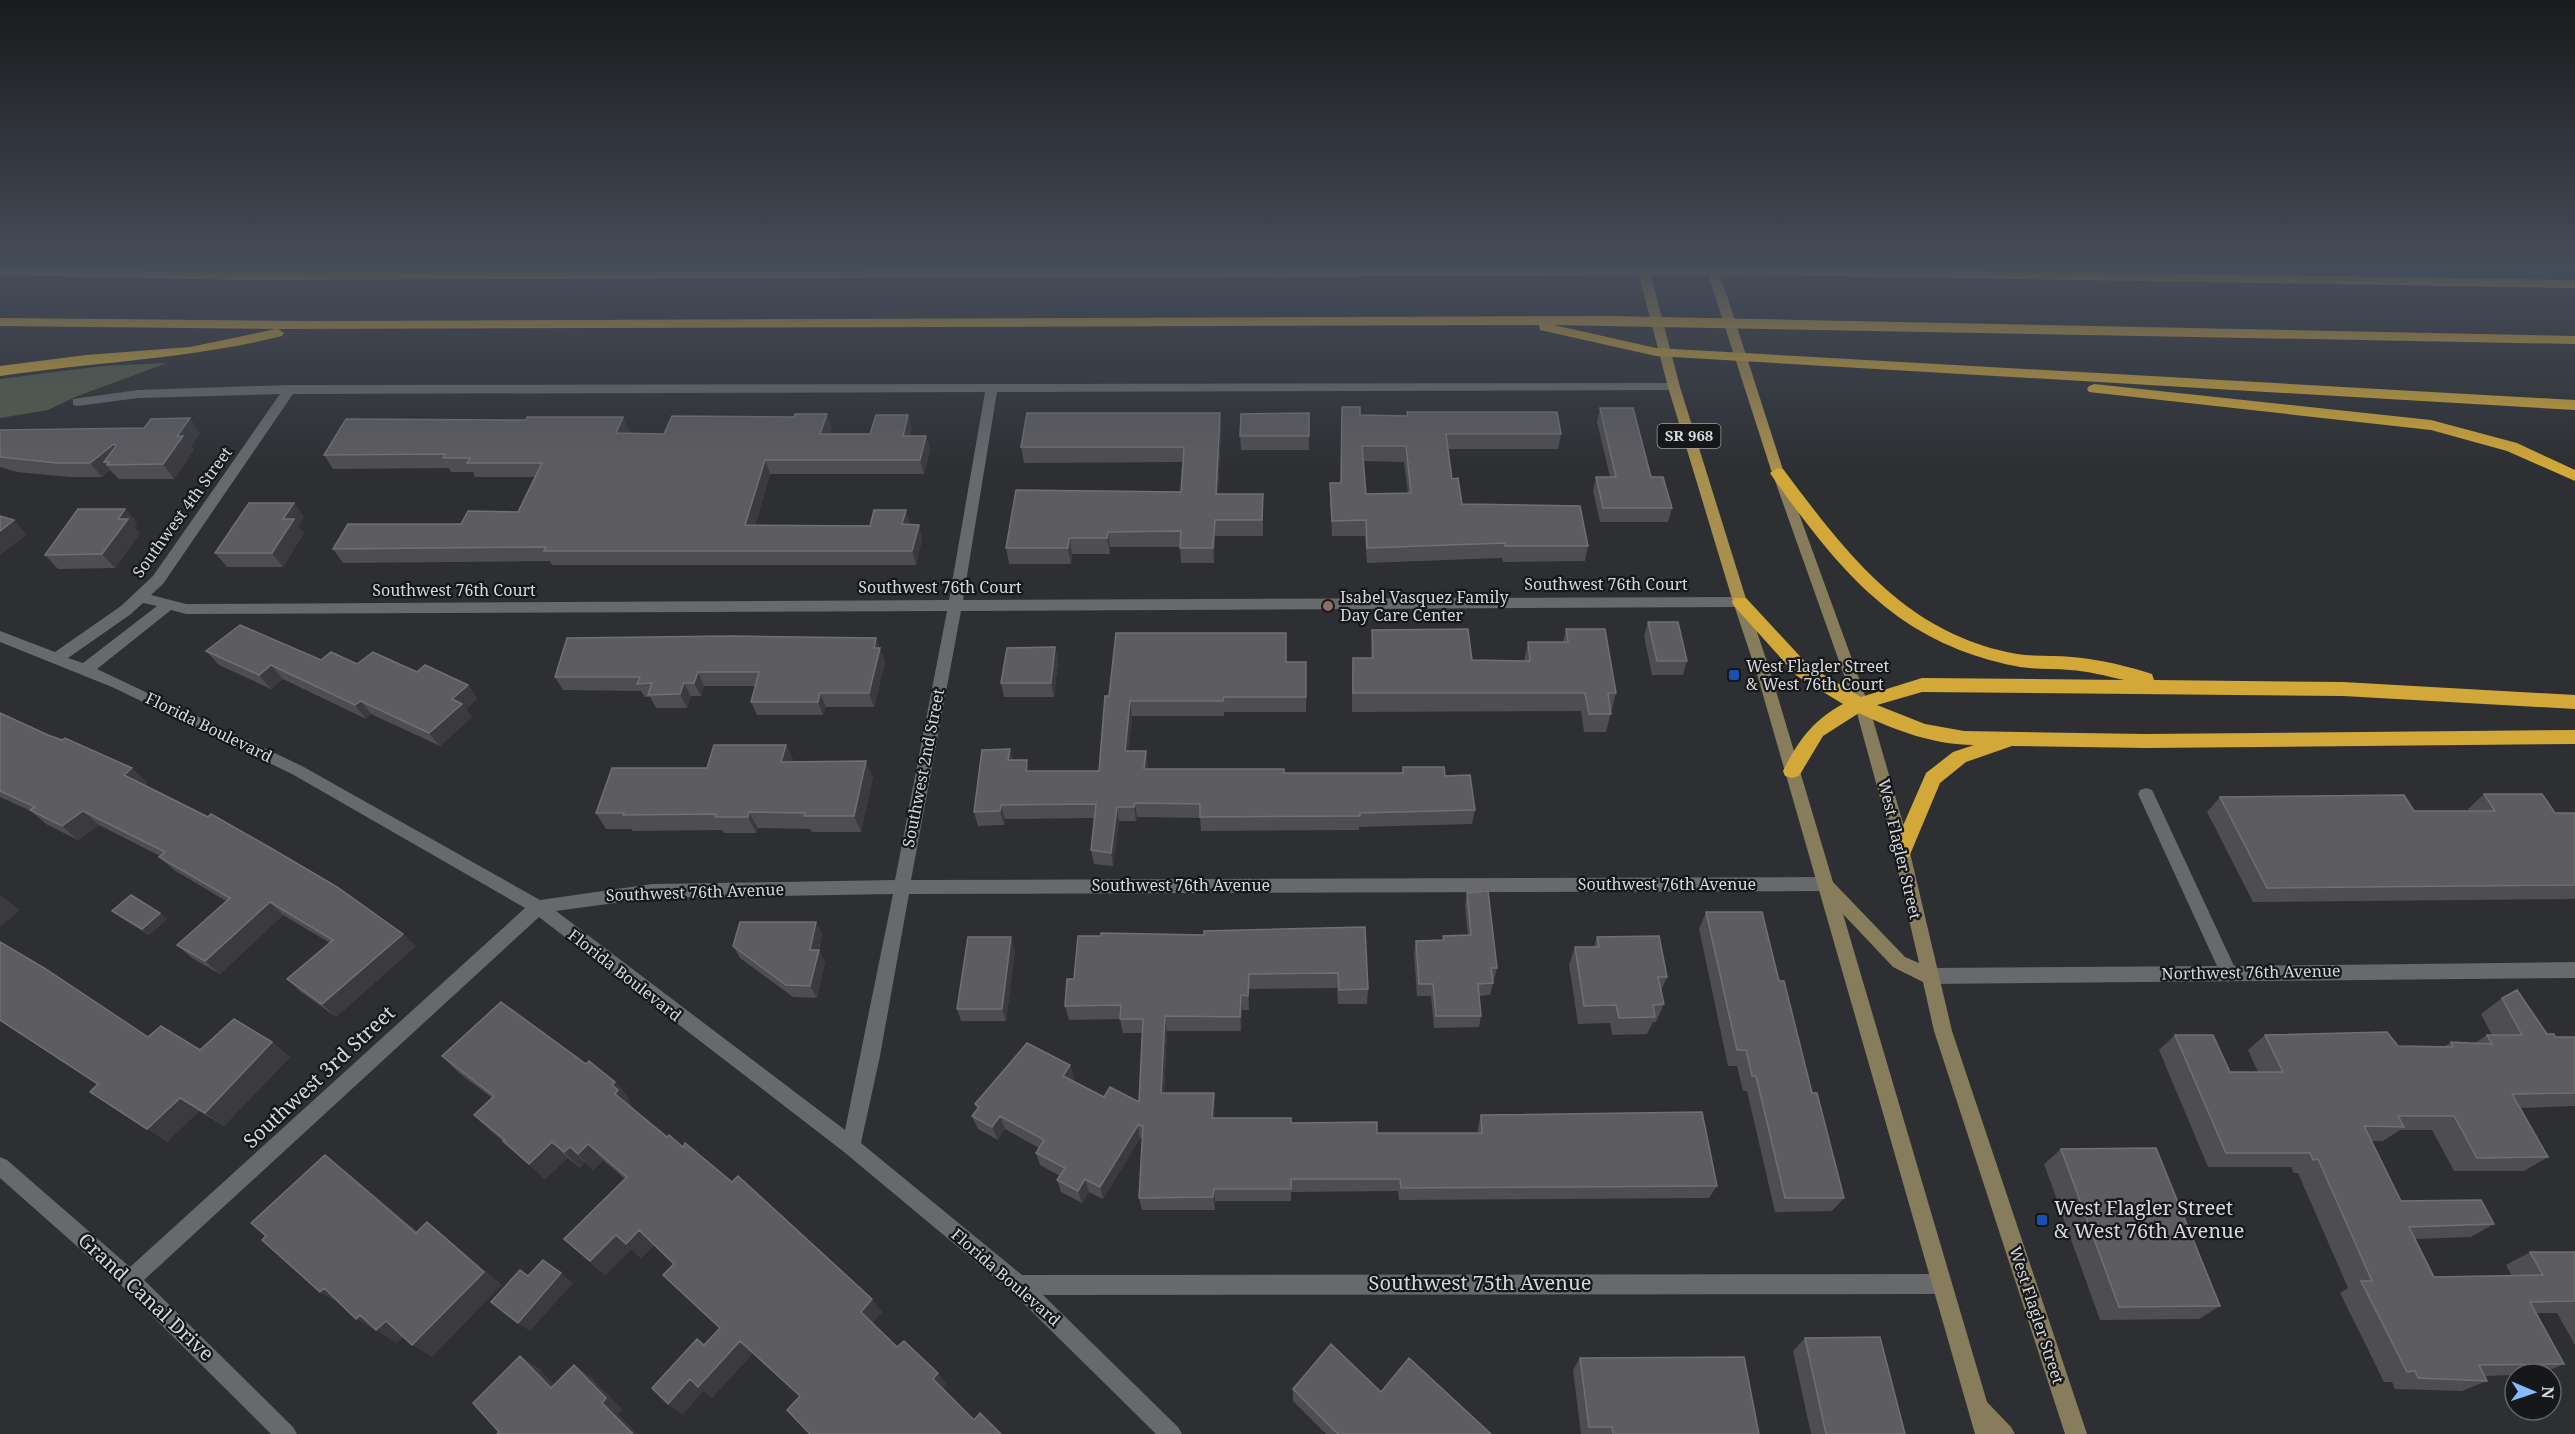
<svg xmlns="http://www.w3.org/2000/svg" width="2575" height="1434" font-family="'Noto Serif',serif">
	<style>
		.green { fill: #535d49 }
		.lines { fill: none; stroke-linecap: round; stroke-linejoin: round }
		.minor { fill: #67696c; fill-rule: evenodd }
		.secondary { fill: #877c5c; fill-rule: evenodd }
		.primary { fill: #a78f4d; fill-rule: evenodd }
		.motorway { fill: #d2a838; fill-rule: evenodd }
		.wall { fill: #4e4d51; fill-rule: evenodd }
		.shaded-wall { fill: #3b3b3f }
		.building { fill: #5d5c60; stroke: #707073; stroke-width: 1.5; fill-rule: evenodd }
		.education-dot { fill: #8d6e63; stroke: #161719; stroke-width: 2 }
		.transit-dot { fill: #1a4fb4; stroke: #161719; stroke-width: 2 }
		.labels { text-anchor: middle; stroke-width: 4.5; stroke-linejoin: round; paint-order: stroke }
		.shield { fill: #161719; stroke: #9d9ea0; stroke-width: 1.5 }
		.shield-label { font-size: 15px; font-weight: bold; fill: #d7d8da }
		.street-label { font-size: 16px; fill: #d7d8da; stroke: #161719 }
		.poi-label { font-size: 16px; fill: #d7d8da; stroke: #161719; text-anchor: start }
		.near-street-label { font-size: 20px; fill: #d7d8da; stroke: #161719 }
		.near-poi-label { font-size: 20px; fill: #d7d8da; stroke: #161719; text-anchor: start }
	</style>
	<rect width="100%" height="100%" fill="#2d2f32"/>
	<!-- green -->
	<path class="green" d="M167,363l-92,34 -27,13 -48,8v-39l102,-13z"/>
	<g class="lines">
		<!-- minor -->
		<path class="minor" d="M1674,383l6,4 -2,3 -681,2 -34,208 777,-3 7,5 -7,5 -779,4 -50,269 914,-3 6,2 2,5 -2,5 -6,2 -916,3 -29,162 -19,87 161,132 920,-1 7,3 3,7 -3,7 -7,3 -899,1 135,132 4,7h-26l-144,-142 -168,-140 -305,-235 -395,363 149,147 4,7h-26l-148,-147 -123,-109v-21l7,3 123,107 395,-359 -233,-134 -180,-87 -112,-45v-11l55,21 66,-46 32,-30 127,-182 -142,4 -61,8 -4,-1v-6l65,-9 152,-5zM985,392l-36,208 -763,4 -35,-9 12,-11 130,-190zM143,603l14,3 -74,57 -15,-5 63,-44zM171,610l15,4 761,-3 -52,269 -243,4 -112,16 -238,-134 -205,-97zM893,894l-48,236 -289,-219 96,-13z
			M2146,788l6,2 2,4 80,172 341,-4v16l-647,6 -6,-3 -3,-5 3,-5 6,-3 289,-2 -79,-172 2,-4z"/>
		<!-- secondary -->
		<path class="secondary" d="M1780,474l6,4 83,228 34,117 49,208 135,403h-22l-131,-403 -11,-49 -30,-15 -50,-53 144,488 24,25 4,7h-40l-218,-760 -24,-72 7,-5 7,5 24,72 62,208 72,75 14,6 -32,-140 -32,-117 -81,-228z"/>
		<!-- primary -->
		<path class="primary" d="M1637,268h12l31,119 67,215 -2,4h-10l-2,-4 -65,-215z
			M1706,268h12l66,205 -1,3 -5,1 -6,-4z"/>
		<!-- motorway -->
		<path class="motorway" d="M0,268l240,4 1601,-4 734,12v8l-808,-13 -1527,5 -240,-5z
			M1610,316l965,20v8l-1021,-19 102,23 919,52v10l-919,-54 -116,-26 -1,-5 -1261,4 6,4 -2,3c-92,23 -188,26 -282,40v-10l86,-11 104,-8 86,-18 -276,-3v-8l315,3z
			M2094,384l337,36 86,23 58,27v11l-68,-30 -76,-21 -342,-38 -2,-3 2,-3z
			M1778,468l5,1c64,85 123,165 234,185 18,3 37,1 55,3 27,2 55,9 80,17l2,6 189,2 232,13v14l-232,-13 -421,-4 -45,13 48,19 39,7 181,3 430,-4v14l-430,4 -133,-2 -46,16 -26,21 -31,74 -7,2 -7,-2 -3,-6 34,-78 27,-21 21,-7c-40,0 -80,-15 -115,-32l-36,23 -24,40 -7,2 -7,-2 -2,-5c15,-30 30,-51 60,-67l-46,-28 -63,-70 -2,-4 2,-4h12l63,68 52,31 61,-19 202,2c-18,-4 -36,-9 -54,-10 -19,-2 -37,0 -55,-4 -94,-19 -150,-67 -207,-141 -13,-17 -26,-34 -38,-52z"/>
	</g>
	<!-- wall -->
	<path class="wall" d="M1600,408l72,100 -4,14h-68l-7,-31 3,-14h14l-13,-55z
		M1407,412l154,22 -3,15h-110l4,30 10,25 126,42 -3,15 -82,1 -1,-4 -135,5 -2,-27h-33l-2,-38v-15h11l19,-68 47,1zM1363,461l41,1 4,31 -42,1z
		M1220,413l1,16 -3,65h45v42h-48l-1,27h-33l-1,-16h-70v7h-38l-1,10h-62l-3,-16 175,-56 2,-30 -159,1 -3,-16z
		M1309,413v37h-68l-1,-14z
		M832,428l-2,6h40l42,-5 -2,7h16l4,14 -6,24h-154l-15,51h164l3,14 -6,26h-364l-2,-4 -207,2 -10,-14 128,-25 57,-12 17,-35h-60l-2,-5h-22l-2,-4 -116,1 -9,-14 305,-24v2l35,1z
		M0,430l200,3 -9,13 3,4 -20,29h-55l-9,-9 -8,7h-33l-52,-5 -17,-5z
		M294,503l10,14 -6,9 6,7 -21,34h-56l-12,-14z
		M125,509l12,14 -3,4 6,6 -25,35 -57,1 -13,-14z
		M1648,622l39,39 -4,14h-31l-8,-39z
		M1566,629l50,64 -10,39h-22l-3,-21 -229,1v-36l1,-18h18l1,-28 100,30 52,1 4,-19h35z
		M876,638l9,24 -11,45h-48l-3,8h-66l-6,-13 5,-16h-52l-3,10h-10l-4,12h-31l-6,-11h-5l-4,-6 -78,-1 -8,-13z
		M1055,647l3,14 -4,36h-50l-3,-14z
		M206,651l115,9 96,12 51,13 9,14 -11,10 6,8 -32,29 -69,-32 -5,5 -83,-40 -12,10 -52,-24z
		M1286,662h20v50h-82v4h-92l-4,35h18l2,18 136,4h118l1,-6 42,9 30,34 -3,14 -113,3v3l-158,1 -1,-13 -63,-1 -1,4h-17l-6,45 -19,-2 -3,-14 3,-32 -89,1 -1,6 -26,1 -4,-14 39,-52 17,11h69l10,-75z
		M0,713l147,69 -3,3 272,161 -80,71 -35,-25 -14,-13 43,-36 -47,-28 -63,59 -28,-16 -15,-13 49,-44 -52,-31 -15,-13 1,-1 -61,-31 -21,15 -32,-16 -15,-13 -31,-14z
		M786,745l7,17 80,15 -12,55h-49l-2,-3 -52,-1 -2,5h-32l-2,-3 -89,1 -2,-2h-25l-10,-16 111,-45z
		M2484,794l71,19h20v86l-322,3 -46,-90 13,-15 194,14h55l-1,-2z
		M1467,893l30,75 -3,12h-2l1,3 -3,12 -11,1 2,20 -2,11 -45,1 -3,-32h-14l-3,-43 2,-12 27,-1v-4h25l-3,-30z
		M112,911l48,2 7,6 -18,16 -29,-18z
		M1706,912l73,69 65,217 -12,13 -57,1 -28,-121h-4l-6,-25h-9l-29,-137z
		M816,922l6,12 -3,16 6,12 -8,36 -24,-1 -53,-39 -7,-12z
		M1365,927l3,62 -1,15h-29l-1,-16 -88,1v21h-7l-1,21h-74l-3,62 51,13 -1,12 77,5 86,10h101v-5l3,-13 236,71 -8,12 -310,2 -1,-9 -107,1v9h-76v9h-73l-3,-12 4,-60h-3l-37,61 -14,-7 -7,11 -21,-11 -4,-12 3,-4 -20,-11 -4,-12 3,-5 -34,-19 -7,11 -20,-11 -6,-13 5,-7 -2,-5 95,-39 4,13 -2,3 32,16 35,5 3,-69h-19l-3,-14 -51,1 -4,-14 9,-27 130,-44z
		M1597,937l70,40 -6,14 3,13 -8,18h-3l-6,12 -35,1 -2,-12 -32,1 -9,-59 6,-18h19z
		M1015,949l-9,72h-45l-4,-12z
		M2502,998l45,36 8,3h20v69l-55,2 28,49 -24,14h-70l-22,-41h-32l-17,11h-12l30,60 93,23 -23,13 -56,2 19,38 78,-1 -6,-11 24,-13h45v93l-18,-32h-21l28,51 -24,10 -55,2 2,5 -25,10 -67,-2 -3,-7h-8l-44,-89 8,-5 -50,-115h-4l-3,-6h-83l-49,-117 16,-15 55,37h28l-10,-22 17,-15 133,11 46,1 7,-5 24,1 12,-8h5l-11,-21z
		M148,1037l52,13 72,-8 18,15 -66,69 -25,-15 -32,31 -69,-58z
		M442,1056l144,8 29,18 14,16 -2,2 5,6 -1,1 251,205 -10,11 25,24 41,26 8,11 -3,4 31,32 27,14 -201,-38 -47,-43 -41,45 -9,-7 -21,24 22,-70 16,-17 -46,-64 -20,-19 -13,13 -10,-9 -26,26 -41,-36 61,-60 -22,-19 -10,10 -8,-8 -5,6 -12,-10 -23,21 -42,-38 -12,-10 -17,-16 18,-17 -33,-25z
		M2061,1149l159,157 -21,13 -99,1 -56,-156z
		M1805,1338l100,96h-94l-18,-83z
		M1580,1358l179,76h-178l-8,-64z
		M1293,1389l198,45h-165l-33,-33z"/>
	<!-- shaded-wall -->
	<path class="shaded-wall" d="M1220,413l1,16 -4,81 -1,-16z
		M827,414l5,14 -7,20 -5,-14z
		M908,415l4,14 -6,21 -3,-14z
		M623,417l6,14 -7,16 -6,-14z
		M190,418l10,15 -9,13 3,4 -20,29 -11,-15 14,-28z
		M926,436l4,14 -6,24 -4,-14z
		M114,444l12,14 -17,4h-5l6,8 -8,7 -12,-14z
		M765,460l5,14 -19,66 -6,-15z
		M294,503l10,14 -6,9 6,7 -21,34 -11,-14 11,-34z
		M125,509l12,14 -3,4 6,6 -25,35 -13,-14 16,-35z
		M906,510l4,14h-8z
		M14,520l13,15 -27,20v-24z
		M1215,520v16l-1,27 -1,-15z
		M919,525l3,14 -6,26 -4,-14z
		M1108,532l2,15v7l-3,-16z
		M1069,538l3,16 -1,10 -3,-16z
		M876,638l9,24 -11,45 -5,-14 5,-45z
		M1055,647l3,14 -4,36 -3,-14z
		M271,665l12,14 -12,10 -12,-14z
		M698,672l6,14 -3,10 -7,-13z
		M684,683l7,13 -4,12 -7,-14z
		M468,685l9,14 -11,10 6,8 -32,29 -11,-13 23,-34z
		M820,693l6,14 -3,8 -5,-13z
		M361,701l10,13 -5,5 -11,-14z
		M1130,701l2,15 -5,49 -2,-14z
		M786,745l8,16 -5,17 -8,-16z
		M1010,749l4,14 -6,-3z
		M1146,751l2,14 -2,19 -2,-15z
		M1027,760l4,15 -5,-4z
		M866,761l7,16 -12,55 -7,-16z
		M132,768l15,14 -8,7 -15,-14z
		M1135,803l2,14 -1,4 -2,-14z
		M1001,805l4,14 -1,6 -4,-14z
		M1117,807l2,14 -6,45 -2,-13z
		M83,811l16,14 -21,15 -16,-14z
		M749,812l9,16 -2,5 -8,-16z
		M0,895l20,15 -20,17z
		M270,902l13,13 -63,59 -15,-13z
		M160,913l7,6 -18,16 -7,-6z
		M816,922l6,12 -6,28 -6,-12z
		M403,934l13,12 -80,71 -14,-13z
		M1011,937l4,12 -9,72 -4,-12z
		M819,950l6,12 -8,36 -7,-12z
		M1249,974v36l-1,-14z
		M1241,995l1,15 -1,21 -1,-14z
		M1165,1016l2,15 -4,76 -2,-14z
		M272,1042l18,15 -66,69 -19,-13z
		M1070,1065l4,13 -7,11 -4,-13z
		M615,1082l14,16 -2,2 5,6 -3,4 -14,-16 -3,-9z
		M1214,1093l1,13 -1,25 -2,-13z
		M180,1098l19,13 -32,31 -20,-13z
		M1000,1116l5,13 -7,11 -6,-13z
		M1138,1125l2,13 -37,61 -3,-12z
		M552,1142l16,16 -23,21 -16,-15z
		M588,1144l15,16 -10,10 -15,-16z
		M570,1147l15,15 -5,6 -16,-16z
		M325,1155l21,16 90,76 -20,-14z
		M1085,1179l4,13 -7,11 -4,-12z
		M1214,1189l1,12v9l-2,-13z
		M427,1222l19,15 56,48 -70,72 -20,-12z
		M639,1230l15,15 -13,13 -15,-14z
		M616,1235l15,14 -26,26 -15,-14z
		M561,1273l12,10 -43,48 -12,-8z
		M324,1288l18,17 -22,-13z
		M872,1299l10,13 -12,13 -9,-13z
		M360,1315l26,6 21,12 -10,10 -41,-24z
		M740,1341l13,12 -41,45 -9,-7 -21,24 -14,-11 22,-25z
		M520,1356l18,12 31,32 -18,-12z
		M574,1365l17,12 32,33 -5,4 20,20h-5l-31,-31z
		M938,1373l8,11 -5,6 -8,-11z"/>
	<!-- building -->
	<path class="building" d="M1342,407h18v8l48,1 -1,-4h150l4,22h-115l6,45 6,-1 4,26 118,2 8,40h-83v-3l-138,5 -1,-28 -34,1 -2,-38h11zM1362,446h44l5,47 -45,1z
		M1600,408h33l18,69h12l9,31h-69l-7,-31h20z
		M1027,413h193l-4,81h47l-1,26h-47l-2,28h-33l1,-17 -73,1 -1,6h-38l-1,10h-62l10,-58 165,2 3,-45h-163z
		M1309,413v23h-69l1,-22z
		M795,414h32l-7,20h50l6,-19h32l-5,21h23l-6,24h-155l-20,65 125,1 4,-16h32l-4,14 17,1 -7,26h-368l2,-4 -213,2 15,-25h113l7,-13 50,1 24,-49h-75l3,-5h-27l2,-4 -121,1 22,-36 180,1 1,-3h96l-7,16 48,1 8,-18 122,1z
		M190,418l-13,18h6l-20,28 -56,1 2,-3h-5l12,-16 -2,-2 -24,19h-33l-57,-6v-27l144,-2 7,-9z
		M249,503h45l-11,16h11l-22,34h-57z
		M78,509h47l-7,10h10l-26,35 -57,1z
		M0,516l14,4 -14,11z
		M1648,622h30l9,39h-30z
		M240,625l81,35 10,-8 26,12 16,-12 44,20 8,-7 43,20 -16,14 10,5 -33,29 -68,-32 -6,4 -84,-40 -12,10 -53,-24z
		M1468,629l4,31 58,1 -2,-19h40l-2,-13h39l11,64h-8l3,21h-22l-4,-21h-232v-35h20l-1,-28z
		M1116,633h170v29h20v35h-82l-1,4h-93l-5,50h21l-2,18h140v4h119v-6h41l1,9 25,-1 5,35 -115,3v3l-160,1v-13l-65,-1 -1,4h-17l-6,46 -20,-3 5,-46 -95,1 -1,6 -26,1 8,-62 28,-1 -2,11h19l-1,11h73l6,-75h4z
		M730,636l146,2 -2,10h6l-11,45h-49l-2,9h-67l8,-30h-61l-4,11h-10l-4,11 -32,1 4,-12 -15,1 3,-7h-85l12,-39z
		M1055,647l-4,36h-50l6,-35z
		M0,713l48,22 14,5 3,-2 67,30 -8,7 84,42 3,-3 58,33 68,40 66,47 -81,70 -35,-25 46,-39 -63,-38 -65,59 -28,-16 53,-47 -71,-41 6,-5 -82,-41 -21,15 -32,-16 5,-3 -35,-16z
		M714,745h72l-5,17 85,-1 -12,55h-50l1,-3 -56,-1 -1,5h-33l1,-3 -93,1 1,-2h-28l16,-45h95z
		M2484,794h58l13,19h20v72l-308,3 -47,-91 184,-2 10,16h81z
		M1488,891l9,77h-6l2,15 -15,1 3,32h-45l-3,-32h-14l-3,-43 28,-1 -1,-4 28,-1 -4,-42z
		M131,895l29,18 -18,16 -30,-18z
		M1706,912h56l17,69h5l28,112h5l27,105h-59l-29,-122h-4l-6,-26h-9z
		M740,922h76l-6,28h9l-9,36 -24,-1 -53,-39z
		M1365,927l3,62 -29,1 -1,-17 -89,1 -1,22 -7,-1 -1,22 -75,-1 -4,77h53l-2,25h79v5l86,-1v11h105l-1,-18 221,-3 15,74 -316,2 -1,-9h-109v10h-77l-1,8 -74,1 4,-72 -5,-1 -38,62 -15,-8 -7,12 -21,-11 8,-12 -29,-15 8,-13 -44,-24 -8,11 -20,-11 7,-9 -4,-3 52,-61 43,22 -7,11 41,21 6,-10 29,15 4,-83h-23l1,-14 -56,1 2,-27h7l4,-43h23v-3l103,2v-4z
		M1659,936l8,41h-9l6,27 -11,1 2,12 -36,1 -3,-13 -32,1 -9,-59h24l-2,-10z
		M968,937h43l-9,72h-45z
		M0,942l44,26 104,69 13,-11 39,24 34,-31 38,23 -67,71 -25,-15 -33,31 -57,-37 8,-8 -98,-64z
		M2517,990l30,44h7l1,3h20v56l-63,1 36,63 -71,1 -23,-42h-56l6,11 -40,-1 37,75 80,-1 13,24 -85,3 25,50 109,-2 -13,-23h45v49l-45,1 34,62 -85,1 8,16 -69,-3 -3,-7 -8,1 -46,-91h11l-54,-122 -5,1 -3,-7h-84l-51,-118h38l17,37h53l-18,-37 122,-3 11,14 55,1 -2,-5 41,2 -5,-9h35l-20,-37z
		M501,1002l85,62 3,-3 26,21 -3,3 6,5 -3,4 52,43 2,-2 14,12 2,-4 47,39 6,-6 134,123 -11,13 36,35 7,-6 34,32 -5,6 41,41 6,-7 21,21h-191l-23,-24 13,-14 -60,-55 -42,46 -8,-8 -22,25 -16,-16 45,-49 7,6 16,-17 -57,-53 11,-11 -35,-34 -13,14 -10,-9 -26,26 -26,-22 63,-62 -39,-33 -10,10 -8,-7 -6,5 -12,-10 -23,22 -26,-23 2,-1 -31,-25 20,-19 -52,-40z
		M2156,1148l64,158 -101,1 -58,-158z
		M325,1155l91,78 11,-11 57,50 -72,73 -26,-24 -10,9 -16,-15 -4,4 -32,-31 -4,4 -58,-52 4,-4 -15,-13z
		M543,1260l18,13 -43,50 -27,-21 29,-32 8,6z
		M1880,1337l25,97h-79l-21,-96z
		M1331,1344l50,48 28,-34 82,76h-153l-45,-45z
		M520,1356l31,32 23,-23 32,33 -4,5 31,31h-136l2,-2 -26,-29z
		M1744,1357l15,77h-146l-1,-7h-23l-9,-69z"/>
	<!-- sky -->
	<linearGradient id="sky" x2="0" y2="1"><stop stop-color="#191a1c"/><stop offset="0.57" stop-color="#464d5a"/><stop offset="1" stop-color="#464d5a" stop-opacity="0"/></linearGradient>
	<rect width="2575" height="469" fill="url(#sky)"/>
	<!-- markers -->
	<circle class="education-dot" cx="1328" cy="606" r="6"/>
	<g class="transit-dot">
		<rect x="1728" y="669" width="12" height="12" rx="3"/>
		<rect x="2036" y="1214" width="12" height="12" rx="3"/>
	</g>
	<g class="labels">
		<!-- shield labels -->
		<rect class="shield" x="1657.5" y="424" width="63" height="24" rx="4.5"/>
		<g class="shield-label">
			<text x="1689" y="441">SR 968</text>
		</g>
		<!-- street labels -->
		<g class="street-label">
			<text transform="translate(182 512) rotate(-54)" y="6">Southwest 4th Street</text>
			<text x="1606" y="590">Southwest 76th Court</text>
			<text x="940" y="593">Southwest 76th Court</text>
			<text x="454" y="596">Southwest 76th Court</text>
			<text transform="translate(209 727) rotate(26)" y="6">Florida Boulevard</text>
			<text transform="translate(923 768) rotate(-79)" y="6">Southwest 2nd Street</text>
			<text transform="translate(1900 849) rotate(77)" y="6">West Flagler Street</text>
			<text x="1667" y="890">Southwest 76th Avenue</text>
			<text x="1181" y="891">Southwest 76th Avenue</text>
			<text transform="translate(695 892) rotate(-2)" y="6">Southwest 76th Avenue</text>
			<text transform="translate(2251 972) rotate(-1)" y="6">Northwest 76th Avenue</text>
			<text transform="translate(625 975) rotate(38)" y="6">Florida Boulevard</text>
			<text transform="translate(1006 1277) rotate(41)" y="6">Florida Boulevard</text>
			<text transform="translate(2037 1315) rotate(72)" y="6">West Flagler Street</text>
		</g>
		<!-- poi labels -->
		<g class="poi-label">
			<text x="1340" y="603">Isabel Vasquez Family<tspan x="1340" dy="18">Day Care Center</tspan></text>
			<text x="1746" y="672">West Flagler Street<tspan x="1746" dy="18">&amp; West 76th Court</tspan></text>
		</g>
		<!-- near-street labels -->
		<g class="near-street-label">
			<text transform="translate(319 1077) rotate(-43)" y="7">Southwest 3rd Street</text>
			<text x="1480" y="1290">Southwest 75th Avenue</text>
			<text transform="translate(146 1297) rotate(43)" y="7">Grand Canal Drive</text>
		</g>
		<!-- near-poi labels -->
		<g class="near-poi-label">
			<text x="2054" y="1215">West Flagler Street<tspan x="2054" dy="23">&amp; West 76th Avenue</tspan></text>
		</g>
	</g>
	<!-- north arrow -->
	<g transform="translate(2533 1392) rotate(92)"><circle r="28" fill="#161719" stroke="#636466" stroke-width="1.5"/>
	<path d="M0-4.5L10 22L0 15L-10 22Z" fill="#85bbfb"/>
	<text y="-9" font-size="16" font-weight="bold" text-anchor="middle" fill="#d7d8da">N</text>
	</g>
</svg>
